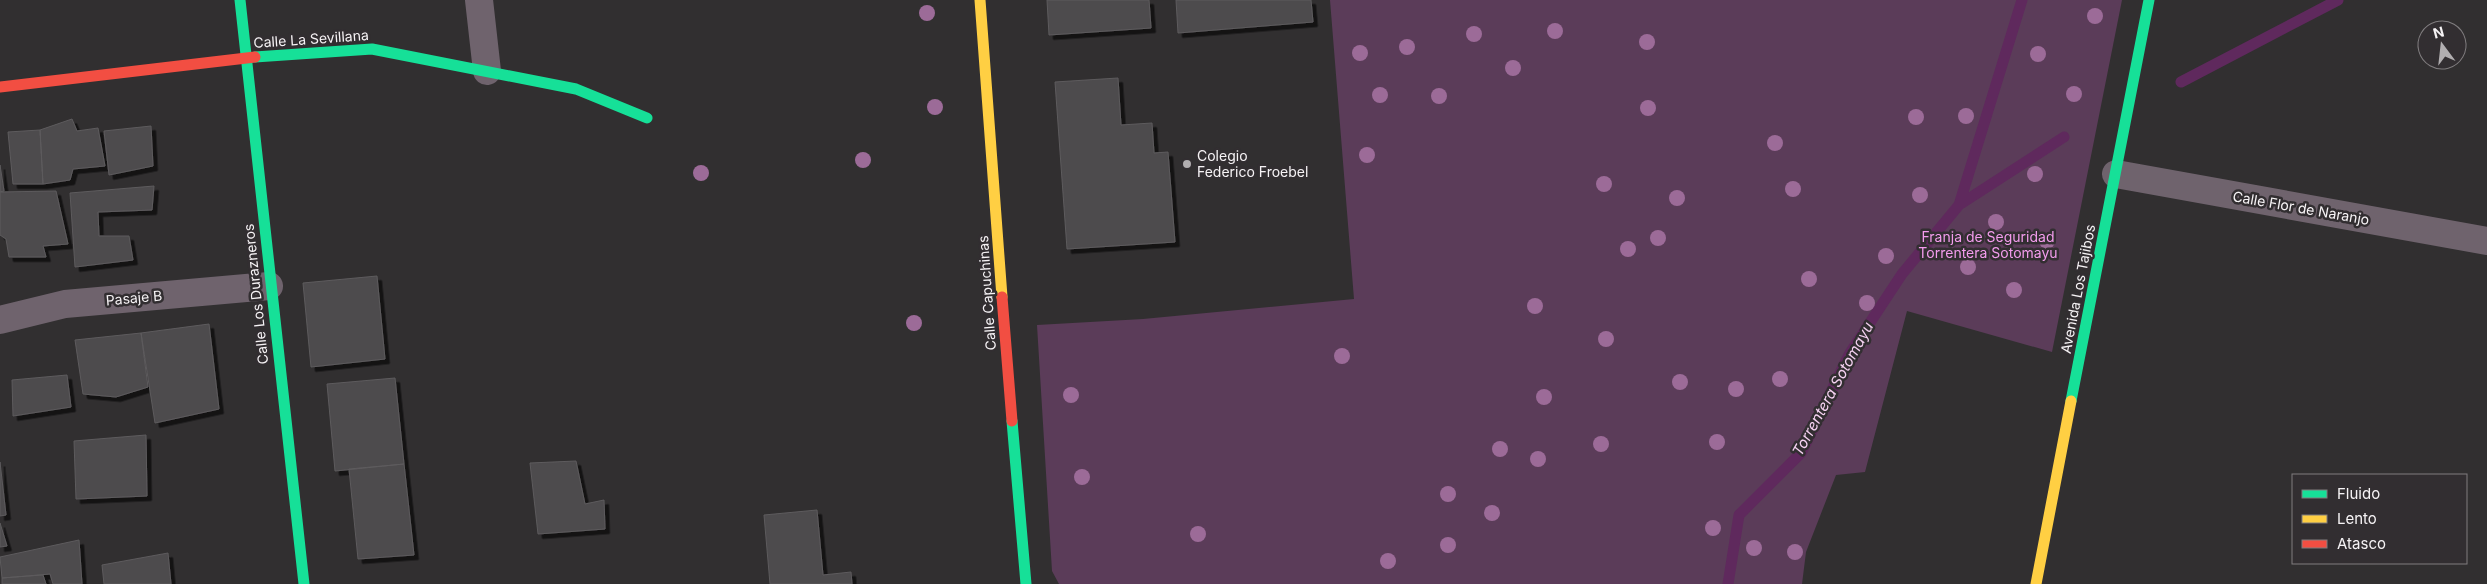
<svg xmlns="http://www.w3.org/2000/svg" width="2487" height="584" font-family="Inter,sans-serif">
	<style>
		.green { fill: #5b3c59 }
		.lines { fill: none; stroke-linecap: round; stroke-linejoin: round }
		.stream { stroke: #5f295d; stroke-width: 11 }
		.building { fill: #4d4b4d; stroke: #5d5b5d; filter: url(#shadow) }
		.street { stroke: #6f636d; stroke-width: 28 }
		.fast { stroke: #16e098; stroke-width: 11 }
		.slow { stroke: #ffcf43; stroke-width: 11 }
		.jam { stroke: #f24e42; stroke-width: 11 }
		.tree { fill: #9c6b98 }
		.poi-dot { fill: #b1aeb0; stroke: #322e31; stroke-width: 2 }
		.labels { text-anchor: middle; stroke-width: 5; stroke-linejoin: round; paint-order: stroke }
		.street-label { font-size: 14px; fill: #f6f3f5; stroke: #322e31 }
		.poi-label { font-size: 14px; fill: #f6f3f5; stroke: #322e31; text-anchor: start }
		.park-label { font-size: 14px; fill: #f39ced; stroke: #322e31 }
		.water-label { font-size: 15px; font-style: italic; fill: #f5d1f1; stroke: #322e31 }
	</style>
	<defs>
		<filter id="shadow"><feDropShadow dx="4.5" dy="4.5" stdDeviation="0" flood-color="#0009"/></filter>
	</defs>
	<rect width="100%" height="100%" fill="#312f30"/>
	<!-- green -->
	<path class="green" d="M1330,0h792l-70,352 -145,-41 -42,161 -29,3 -30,77 -4,32h-743l-7,-13 -15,-246 106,-6 211,-20z"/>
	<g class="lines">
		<!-- stream -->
		<path class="stream" d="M2181,82l157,-82
			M1959,205l63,-205
			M1728,584l11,-69 62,-62 49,-100 52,-79 57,-69 105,-68"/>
	</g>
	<!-- building -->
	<path class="building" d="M1047,0h102l2,28 -102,7z
		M1176,0h135l2,22 -135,11z
		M1118,78l3,47 31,-2 2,30 14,-1 7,90 -108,7 -12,-167z
		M72,119l5,12 21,-3 7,38 -32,3 -3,11 -27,4 -3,-54z
		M151,126l2,40 -44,9 -5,-44z
		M40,130l3,54h-30l-5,-52z
		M0,165l4,26 -4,1z
		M154,186l-2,24 -54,2 1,24h30l4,24 -58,7 -5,-74z
		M56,191l12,53 -25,2 3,11h-37l-3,-18 -6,-4v-43z
		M377,276l8,83 -74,8 -8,-84z
		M209,324l10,85 -64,14 -14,-90z
		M141,333l7,54 -32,10 -33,-3 -8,-54z
		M67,375l4,32 -58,9 -1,-36z
		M395,378l9,86 -69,7 -8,-87z
		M146,435l1,61 -71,3 -2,-58z
		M576,461l9,43 19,-4 1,29 -67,5 -8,-71z
		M0,462l6,53 -6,1z
		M404,464l10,91 -56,4 -9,-90z
		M817,510l6,65 28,-3 1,12h-82l-6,-69z
		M0,523l7,23 -7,1z
		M79,540l3,44h-29l-3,-10 -48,4 -2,-21z
		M168,553l3,31h-67l-2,-19z
		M43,575l3,9h-44v-6z"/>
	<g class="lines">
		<!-- street -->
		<path class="street" d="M479,0l8,71
			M2116,174l371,67
			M0,320l65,-16 204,-18"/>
		<!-- fast -->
		<path class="fast" d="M240,0l64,584
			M255,57l117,-8 204,40 71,29
			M2071,401l78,-401
			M1012,421l14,163"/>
		<!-- slow -->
		<path class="slow" d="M980,0l22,297
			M2036,584l35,-183"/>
		<!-- jam -->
		<path class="jam" d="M0,87l255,-30
			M1002,297l10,124"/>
	</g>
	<!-- trees -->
	<g class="tree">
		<circle cx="927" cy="13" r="8"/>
		<circle cx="2095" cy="16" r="8"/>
		<circle cx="1555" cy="31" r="8"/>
		<circle cx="1474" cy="34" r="8"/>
		<circle cx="1647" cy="42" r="8"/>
		<circle cx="1407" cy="47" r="8"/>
		<circle cx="1360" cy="53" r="8"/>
		<circle cx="2038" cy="54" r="8"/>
		<circle cx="1513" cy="68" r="8"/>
		<circle cx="2074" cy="94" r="8"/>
		<circle cx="1380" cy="95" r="8"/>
		<circle cx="1439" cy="96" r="8"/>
		<circle cx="935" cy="107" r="8"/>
		<circle cx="1648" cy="108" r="8"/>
		<circle cx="1966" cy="116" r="8"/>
		<circle cx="1916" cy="117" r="8"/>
		<circle cx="1775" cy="143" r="8"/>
		<circle cx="1367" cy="155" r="8"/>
		<circle cx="863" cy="160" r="8"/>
		<circle cx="701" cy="173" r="8"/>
		<circle cx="2035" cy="174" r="8"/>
		<circle cx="1604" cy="184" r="8"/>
		<circle cx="1793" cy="189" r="8"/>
		<circle cx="1920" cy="195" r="8"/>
		<circle cx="1677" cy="198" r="8"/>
		<circle cx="1996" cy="222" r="8"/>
		<circle cx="1658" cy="238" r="8"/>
		<circle cx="2047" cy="241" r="8"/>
		<circle cx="1628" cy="249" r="8"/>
		<circle cx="1886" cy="256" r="8"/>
		<circle cx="1968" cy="267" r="8"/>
		<circle cx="1809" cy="279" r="8"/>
		<circle cx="2014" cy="290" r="8"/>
		<circle cx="1867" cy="303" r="8"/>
		<circle cx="1535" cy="306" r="8"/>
		<circle cx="914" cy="323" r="8"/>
		<circle cx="1606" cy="339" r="8"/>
		<circle cx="1342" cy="356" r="8"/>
		<circle cx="1780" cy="379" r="8"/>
		<circle cx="1680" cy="382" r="8"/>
		<circle cx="1736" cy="389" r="8"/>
		<circle cx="1071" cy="395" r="8"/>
		<circle cx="1544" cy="397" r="8"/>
		<circle cx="1717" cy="442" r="8"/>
		<circle cx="1601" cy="444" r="8"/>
		<circle cx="1500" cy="449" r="8"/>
		<circle cx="1538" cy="459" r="8"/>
		<circle cx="1082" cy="477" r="8"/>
		<circle cx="1448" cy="494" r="8"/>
		<circle cx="1492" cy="513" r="8"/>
		<circle cx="1713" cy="528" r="8"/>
		<circle cx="1198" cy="534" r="8"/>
		<circle cx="1448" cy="545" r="8"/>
		<circle cx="1754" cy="548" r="8"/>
		<circle cx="1795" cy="552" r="8"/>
		<circle cx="1388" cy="561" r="8"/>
	</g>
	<!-- markers -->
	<circle class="poi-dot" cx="1187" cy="164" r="5"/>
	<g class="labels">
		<!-- street labels -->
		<g class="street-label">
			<text transform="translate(311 39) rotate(-4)" y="5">Calle La Sevillana</text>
			<text transform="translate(2301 208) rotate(10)" y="5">Calle Flor de Naranjo</text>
			<text transform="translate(2078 289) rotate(-79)" y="5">Avenida Los Tajibos</text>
			<text transform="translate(987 293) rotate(-94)" y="5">Calle Capuchinas</text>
			<text transform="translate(256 294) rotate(-96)" y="5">Calle Los Durazneros</text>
			<text transform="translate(134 298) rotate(-5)" y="5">Pasaje B</text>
		</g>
		<!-- poi labels -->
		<g class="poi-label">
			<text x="1197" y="161">Colegio<tspan x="1197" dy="16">Federico Froebel</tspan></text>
		</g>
		<!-- park labels -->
		<g class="park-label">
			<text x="1988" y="242">Franja de Seguridad<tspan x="1988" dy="16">Torrentera Sotomayu</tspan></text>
		</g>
		<!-- water labels -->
		<g class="water-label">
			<text transform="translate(1833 389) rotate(-61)" y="5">Torrentera Sotomayu</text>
		</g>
	</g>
	<!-- legend -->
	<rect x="2292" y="474" width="175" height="90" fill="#322e31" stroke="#807d7f"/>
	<rect x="2302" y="490" width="25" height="8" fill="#16e098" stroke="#807d7f"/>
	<text x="2337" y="499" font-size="15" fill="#f6f3f5">Fluido</text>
	<rect x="2302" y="515" width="25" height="8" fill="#ffcf43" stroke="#807d7f"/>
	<text x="2337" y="524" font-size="15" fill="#f6f3f5">Lento</text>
	<rect x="2302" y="540" width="25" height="8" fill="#f24e42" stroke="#807d7f"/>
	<text x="2337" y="549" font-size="15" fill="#f6f3f5">Atasco</text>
	<!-- north arrow -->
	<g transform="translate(2442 45) rotate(345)"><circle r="24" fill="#322e31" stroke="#807d7f"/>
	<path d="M0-4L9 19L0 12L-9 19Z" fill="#b1aeb0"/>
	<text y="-8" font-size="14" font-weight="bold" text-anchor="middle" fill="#f6f3f5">N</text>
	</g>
</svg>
